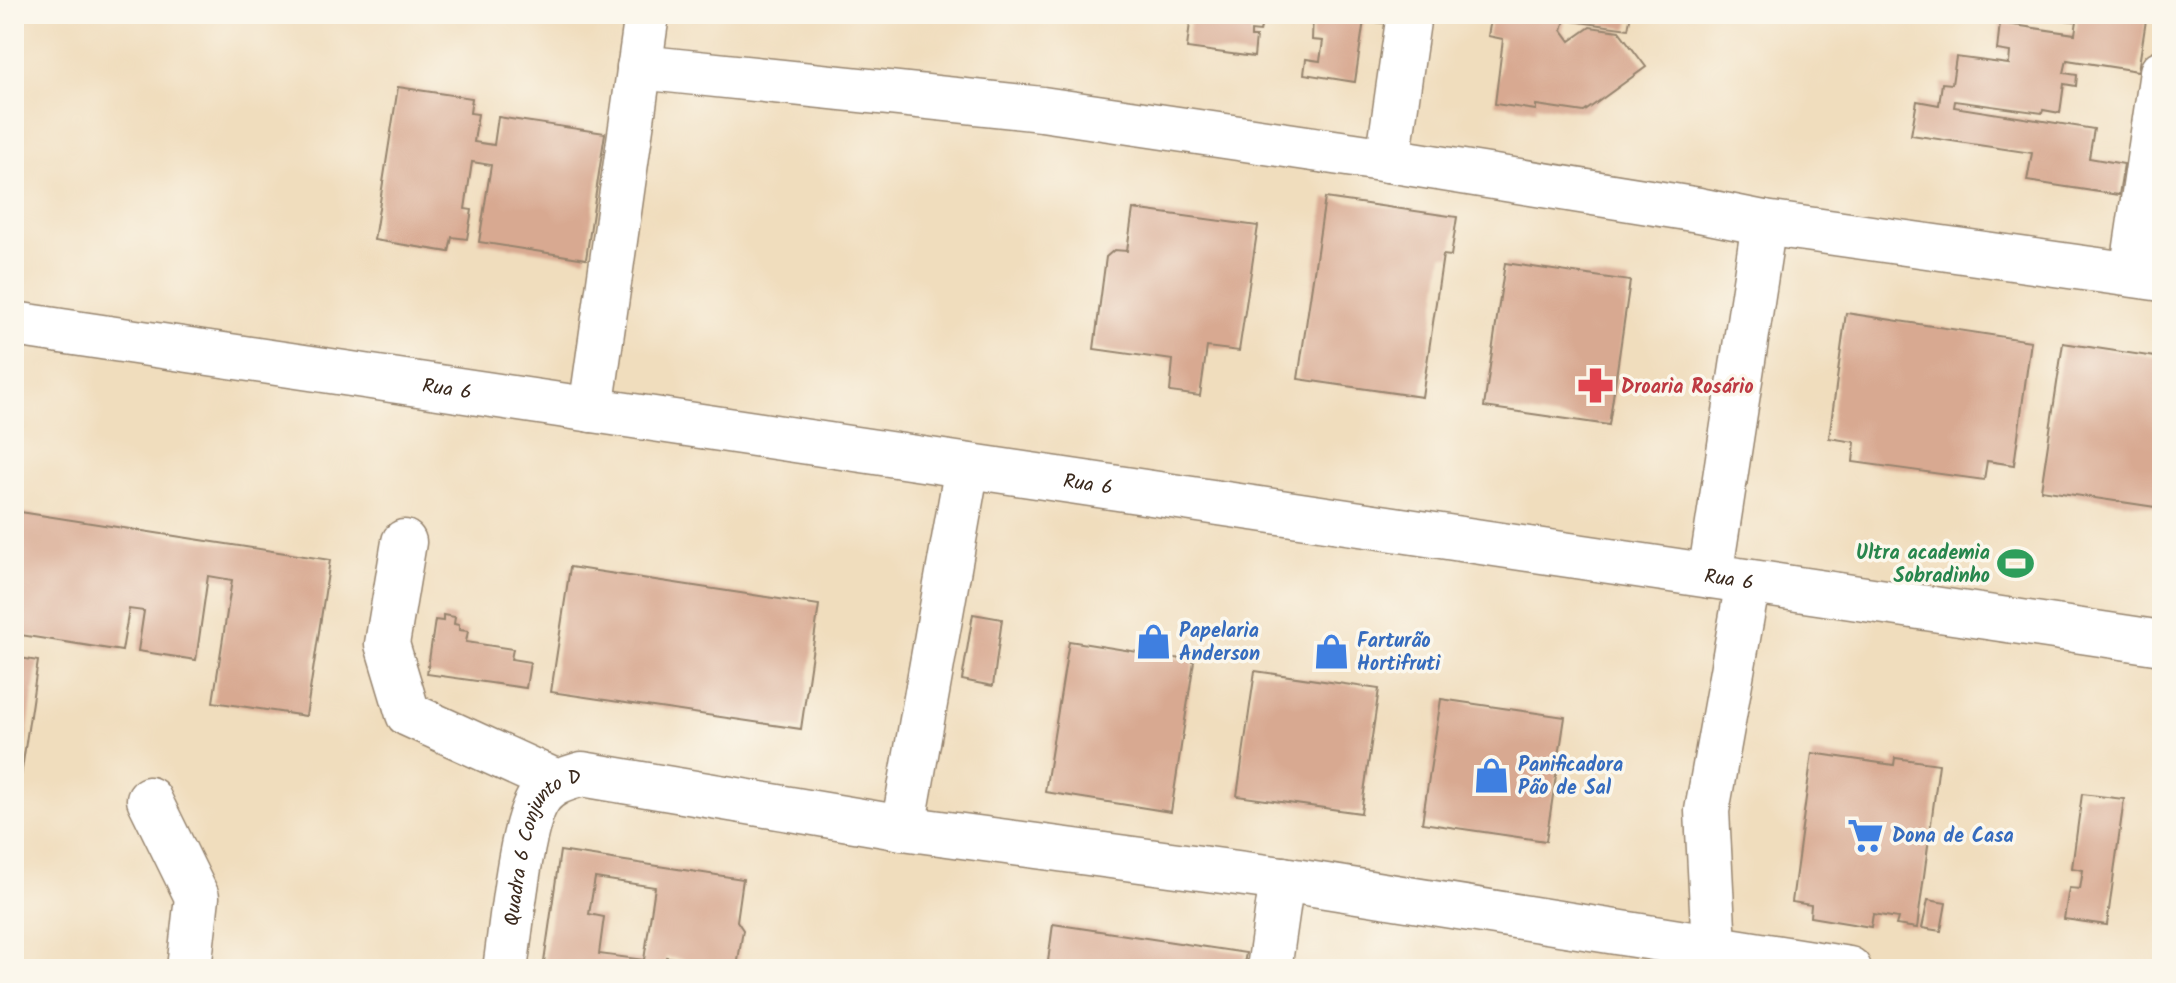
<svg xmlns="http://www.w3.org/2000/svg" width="2176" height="983" font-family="Kalam,sans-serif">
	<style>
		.building { fill: #d8a991; fill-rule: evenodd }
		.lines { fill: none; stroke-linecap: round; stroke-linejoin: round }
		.minor-casing { stroke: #96846e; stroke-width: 47 }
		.minor { stroke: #fff; stroke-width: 44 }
		.labels { text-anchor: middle; stroke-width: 7; stroke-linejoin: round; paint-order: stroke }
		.health-label { font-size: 20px; font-weight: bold; fill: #be3a42; stroke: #fbf7ec; text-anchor: start }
		.street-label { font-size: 20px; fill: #3b2a1e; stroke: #fbf7ec }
		.leisure-label { font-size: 20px; font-weight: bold; fill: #27864d; stroke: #fbf7ec; text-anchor: end }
		.shop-label { font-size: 20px; font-weight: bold; fill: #366cbe; stroke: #fbf7ec; text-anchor: start }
	</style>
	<rect width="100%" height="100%" fill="#fbf7ec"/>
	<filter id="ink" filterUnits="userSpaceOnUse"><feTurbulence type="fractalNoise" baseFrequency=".0125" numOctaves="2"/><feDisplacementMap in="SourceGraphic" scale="16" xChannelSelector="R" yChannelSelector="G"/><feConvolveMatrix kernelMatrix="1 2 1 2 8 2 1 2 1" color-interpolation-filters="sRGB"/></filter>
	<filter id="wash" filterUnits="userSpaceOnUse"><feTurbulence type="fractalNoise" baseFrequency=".006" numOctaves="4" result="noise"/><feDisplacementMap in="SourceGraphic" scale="32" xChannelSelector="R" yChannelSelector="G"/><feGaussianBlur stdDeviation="1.8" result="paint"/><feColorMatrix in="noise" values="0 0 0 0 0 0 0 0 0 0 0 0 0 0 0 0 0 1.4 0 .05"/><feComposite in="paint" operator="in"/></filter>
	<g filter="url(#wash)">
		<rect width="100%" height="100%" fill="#f0ddbd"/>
		<g id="blocks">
			<!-- building -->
			<path class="building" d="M1191,14h64l-1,7 8,1 -2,10 -9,-1v6h5l-2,20 -67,-9z
				M1313,14h70l-1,9 -18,-3 -9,62 -51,-8 2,-15 14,2 3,-20 -11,-1z
				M1492,14h139l-3,15 -63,-9 -3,10 8,11 20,-14 29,4 27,36 -62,45 -48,-7v5l-41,-6 8,-65 -15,-3z
				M2033,14h41v7l-41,-5z
				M2078,14h69l-9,57 -71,-11 -3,13 13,2 -1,11 -12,-2 -4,29 -17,-3 -1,3 -87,-12 -1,6 140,22 -5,29 35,6 -5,31 -92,-14 5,-28 -121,-18 6,-34 22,4 3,-22 10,1 4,-27 53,7 1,-12 -13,-2 3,-27 75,11z
				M398,87l74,11 -2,15 8,1 -4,28 20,3 4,-28 107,16 -19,126 -107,-17 12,-77 -19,-3 -7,47 7,1 -5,29 -15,-2 -3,15 -75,-12z
				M1325,198l132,19 -6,39 -8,-1 -21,142 -124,-18z
				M1133,209l125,17 -19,125 -32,-4 -7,49 -30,-4 3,-32 -79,-11 12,-92 8,-7 13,1z
				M1505,263l125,18 -21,144 -125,-18z
				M1846,313l185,28 -17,124 -27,-4 -3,19 -131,-18 2,-20 -26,-4z
				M2063,343l99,15v150l-121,-18z
				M14,511l316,49 -24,156 -93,-14 19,-122 -24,-4 -12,84 -58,-9 6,-40 -15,-2 -7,42 -108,-17z
				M570,567l249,38 -18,124 -250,-37z
				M973,614l29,5 -9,67 -31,-6z
				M443,615l12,2 -1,7 5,1v5l9,1 -2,11 47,7 -2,10 19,3 -4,26 -99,-14 8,-54 8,1z
				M1069,641l125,20 -23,151 -126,-20z
				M14,657l24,4 -22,149h-2z
				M1255,671l124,18 -18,124 -124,-17z
				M1441,699l124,18 -19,124 -124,-18z
				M1812,753l82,12 1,-7 44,6 -22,164 -21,-3 2,-7 -25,-4 -2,13 -61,-10 1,-12 -19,-3z
				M2082,794l42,5 -17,126 -43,-6 5,-31 11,1 3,-19 -11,-2z
				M560,851l183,28 -6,42 6,9 -6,37 -71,-10 -1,6 27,6h-149zM595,878l60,9 -11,73 -45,-6 5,-37 -15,-3z
				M1928,900l18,3 -5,28 -19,-3z
				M1053,924l193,29 -3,16h-196z"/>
		</g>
	</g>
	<g filter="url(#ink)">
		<use href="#blocks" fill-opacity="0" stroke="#96846e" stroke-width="2"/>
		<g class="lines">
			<defs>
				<g id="minor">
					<path d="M639,67l403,42 346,51 311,50 65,13 398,56"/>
					<path d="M1388,160l21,-146"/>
					<path d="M2132,274l30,-202"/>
					<path id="s1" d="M14,324l2148,319"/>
					<path d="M591,410l56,-396"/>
					<path d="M404,542l-17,102 21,70 149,68"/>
					<path d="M1710,576l54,-353"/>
					<path d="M149,799l48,98 -8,72"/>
					<path d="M903,828l64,-362"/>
					<path d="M1714,947l-7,-136 41,-229"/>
					<path id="s2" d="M505,969c6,-38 15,-144 34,-171 10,-15 27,-19 43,-24l321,54 379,51 567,90"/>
					<path d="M1269,969l13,-90"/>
				</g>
			</defs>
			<!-- minor casing -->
			<use href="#minor" class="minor-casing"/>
			<!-- minor -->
			<use href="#minor" class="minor"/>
		</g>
	</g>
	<!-- icons -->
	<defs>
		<symbol id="pharmacy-bare" viewBox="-9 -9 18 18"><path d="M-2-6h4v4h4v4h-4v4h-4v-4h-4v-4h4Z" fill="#e0444e" stroke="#fbf7ec" stroke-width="2.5" paint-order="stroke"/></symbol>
		<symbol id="stadium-bare" viewBox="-9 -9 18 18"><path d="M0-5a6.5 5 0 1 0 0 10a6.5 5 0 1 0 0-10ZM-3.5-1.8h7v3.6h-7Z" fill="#2e9e5b" stroke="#fbf7ec" stroke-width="2.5" paint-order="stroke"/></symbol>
		<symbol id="shop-bare" viewBox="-9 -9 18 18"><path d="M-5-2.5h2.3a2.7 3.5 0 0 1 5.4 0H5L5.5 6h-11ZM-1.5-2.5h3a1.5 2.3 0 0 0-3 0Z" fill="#3f7fe0" stroke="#fbf7ec" stroke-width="2.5" paint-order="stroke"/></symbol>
		<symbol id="supermarket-bare" viewBox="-9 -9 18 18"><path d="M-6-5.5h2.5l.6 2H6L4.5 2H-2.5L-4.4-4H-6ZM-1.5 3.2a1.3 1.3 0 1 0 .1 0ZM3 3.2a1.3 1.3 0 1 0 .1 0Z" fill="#3f7fe0" stroke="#fbf7ec" stroke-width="2.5" paint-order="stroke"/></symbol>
	</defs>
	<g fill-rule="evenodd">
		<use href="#pharmacy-bare" x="1570" y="360" width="51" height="51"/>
		<use href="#stadium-bare" x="1990" y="538" width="51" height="51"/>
		<use href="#shop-bare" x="1128" y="616" width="51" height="51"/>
		<use href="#shop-bare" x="1306" y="626" width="51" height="51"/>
		<use href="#shop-bare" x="1466" y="750" width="51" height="51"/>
		<use href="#supermarket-bare" x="1840" y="810" width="51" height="51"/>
	</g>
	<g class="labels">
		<!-- health labels -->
		<g class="health-label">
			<text x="1621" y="393">Droaria Rosário</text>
		</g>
		<!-- street labels -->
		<g class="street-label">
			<text dy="7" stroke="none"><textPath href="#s1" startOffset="438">Rua 6</textPath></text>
			<text dy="7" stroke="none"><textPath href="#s1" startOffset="1086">Rua 6</textPath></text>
			<text dy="7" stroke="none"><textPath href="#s1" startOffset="1734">Rua 6</textPath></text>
			<text dy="7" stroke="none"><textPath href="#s2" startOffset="134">Quadra 6 Conjunto D</textPath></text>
		</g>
		<!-- leisure labels -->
		<g class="leisure-label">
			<text x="1990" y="559">Ultra academia<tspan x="1990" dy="23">Sobradinho</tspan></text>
		</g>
		<!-- shop labels -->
		<g class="shop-label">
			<text x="1179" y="637">Papelaria<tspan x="1179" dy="23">Anderson</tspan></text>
			<text x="1357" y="647">Farturão<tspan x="1357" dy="23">Hortifruti</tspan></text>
			<text x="1518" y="771">Panificadora<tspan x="1518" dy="23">Pão de Sal</tspan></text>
			<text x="1892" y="842">Dona de Casa</text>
		</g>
	</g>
	<!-- margin -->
	<rect width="2176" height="983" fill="none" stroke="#fbf7ec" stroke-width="48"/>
</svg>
